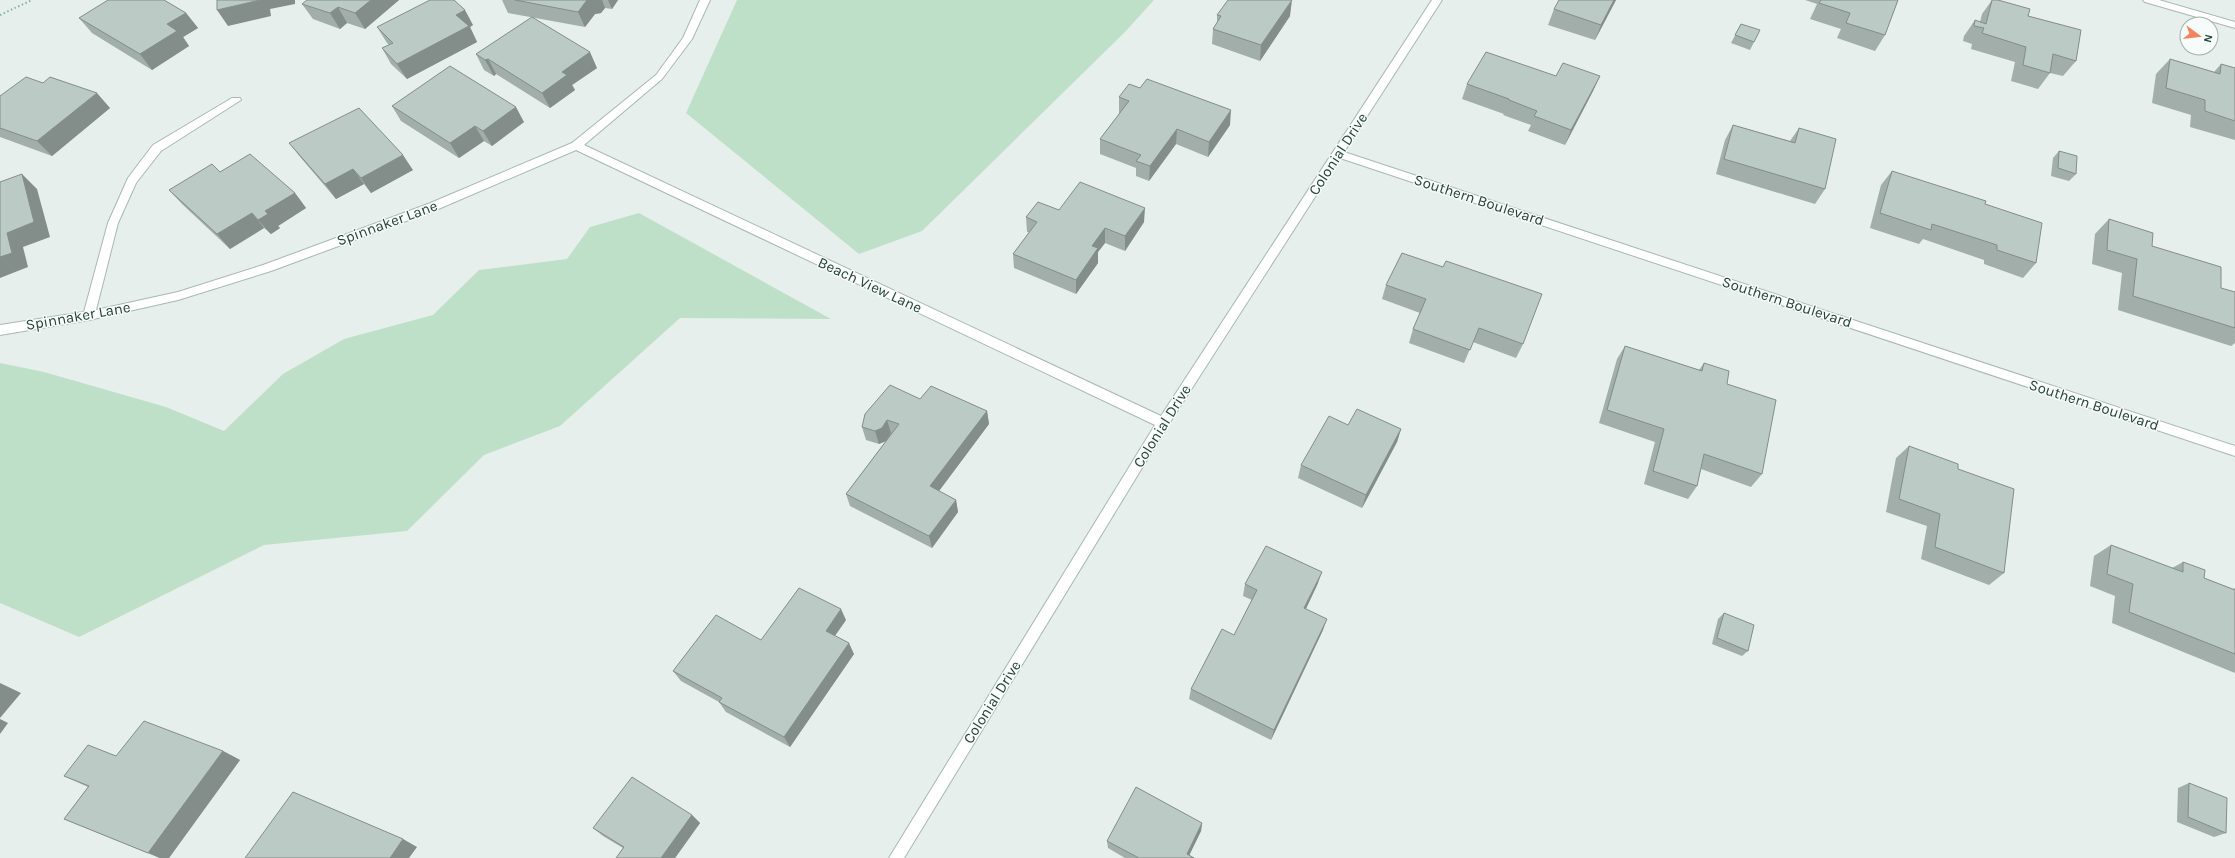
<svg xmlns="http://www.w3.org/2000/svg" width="2235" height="858" font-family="Karla,sans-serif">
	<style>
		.green { fill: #bfe0c8 }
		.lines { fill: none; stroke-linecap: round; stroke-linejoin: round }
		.street-casing { stroke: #a8b8b2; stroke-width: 2 }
		.path { stroke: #86b3a5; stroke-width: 2; stroke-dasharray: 1.5 2.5; stroke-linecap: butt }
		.street { fill: #fff; fill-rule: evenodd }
		.wall { fill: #a1aea9 }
		.shaded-wall { fill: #838d89 }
		.building { fill: #bbcac4; stroke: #838d89 }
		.labels { text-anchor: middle; stroke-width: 3; stroke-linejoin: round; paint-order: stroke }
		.street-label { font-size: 15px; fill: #24423a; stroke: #f7fbf9 }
	</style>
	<rect width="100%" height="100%" fill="#e6efeb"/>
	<!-- green -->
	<path class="green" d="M737,0h417l-29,32 -203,199 -63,23 -173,-141z
		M639,213l192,106 -151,-1 -120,108 -76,29 -77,76 -143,14 -185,92 -79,-34v-240l44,9 122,35 58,24 59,-57 61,-35 89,-24 46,-45 88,-11 23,-32z"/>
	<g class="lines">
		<defs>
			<path id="street" d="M700,0h10l-18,39 -30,40 -78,66 577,271 271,-416h10l-98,152 891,294v10l-895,-298 -173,269 -263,431h-15l266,-433 -579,-275 -140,60 -165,61 -93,29 -89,20 -89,15v-10l84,-13 24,-89 20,-45 25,-33 79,-47h8l1,2 -80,51 -25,32 -18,40 -22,87 82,-18 85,-27 165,-61 144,-61 84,-68 27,-37z
				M2143,0h16l76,22v6l-90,-26z"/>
		</defs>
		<!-- street casing -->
		<use href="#street" class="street-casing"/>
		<!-- path -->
		<path class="path" d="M0,15l32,-15"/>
		<!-- street -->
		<use href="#street" class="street"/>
	</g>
	<!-- wall -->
	<path class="wall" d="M399,0l-34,29 -18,-6 -7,6 -27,-10 -11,-15z
		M502,0h116l-6,9 -7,-1 -4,5 -6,1 -10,13 -77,-14z
		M1616,0l-21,40 -47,-15 6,-16z
		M1805,0h93l-13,35 -10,16 -38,-13 4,-9 -31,-10 7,-15z
		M1992,0h6l30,16 48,45 -13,15 -13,-3 -12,16 -27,-8 4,-19 -44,-13 1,-5 -9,-3 1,-5 11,-16 5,2 2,-8z
		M186,13l12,15 -15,9 6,9 -37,24 -60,-37 -13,-15z
		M1217,15l73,1 -30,45 -48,-17 1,-15 4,-6z
		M1741,24l13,18 -4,8 -19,-7z
		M473,25l-3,2 7,15 -70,37 -16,-15 -9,-16 7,-3 -2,-2 -10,-16z
		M476,54l121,14 -25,17 3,5 -25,18 -54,-34 -2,2 -10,-6z
		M2170,59l44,13 7,-8 14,4v72l-45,-13 1,-12 -39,-12 4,-29z
		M1556,76h44l-7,15 -28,54 -37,-14 3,-6 -28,-10 1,-1 -42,-15 5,-15z
		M43,83l67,25 -58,48 -52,-19v-41z
		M1119,97l111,28 -22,32 -32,-13 -27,37 -13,-5v-8l-36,-14v-15l20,-26h-1z
		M392,106l132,16 -32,24 -8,-5 -25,17 -58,-37z
		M1733,125l57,16 9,-13 26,61 -10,15 -99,-30 9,-34z
		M289,143l124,27 -42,23 -7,-9 -28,15 -35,-41z
		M2059,151l17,23 -7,7 -18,-5 2,-18z
		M1892,171l144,92 -13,15 -39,-14v-4l-61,-21 -4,5 -49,-16 11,-43z
		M220,172l75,21 11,15 -28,18 2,2 -9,6 -7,-6 -34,21 -48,-45 -13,-14z
		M1059,210l85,12 -19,29 -20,-8 -7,9v11l-22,31 -62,-26 -1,-14 16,-22h-2l-1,-15z
		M2109,219l112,69 14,40v15l-4,3 -113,-36 4,-37 -30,-9 3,-30z
		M1402,253l121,91 -7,14 -43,-16 -9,21 -55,-20 4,-14 7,-16 -38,-14 4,-14z
		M1625,346l74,24 5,-7 23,21 35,90 -11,13 -50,-18 -4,17 -9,13 -44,-15 11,-42 -56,-19 18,-64z
		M920,399l67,12 2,13 -50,67 17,9 2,12 -26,36 -82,-42 -4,-12 40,-53 -7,3 -13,-4 -4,-13z
		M1348,425l53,4 -4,13 -35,66 -64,-30 3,-13z
		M1909,446l49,23 46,104 -15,12 -68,-26 6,-33 -41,-14 10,-54z
		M2111,545l61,23 11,-6 21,16 29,11 2,-1v85l-123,-50 3,-27 -25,-10 4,-30z
		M1318,583l-12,26 17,21 -52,110 -82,-41 2,-10 43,-54 18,-35 -9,-4 2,-12z
		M1724,613l24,38 -6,5 -30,-12 6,-25z
		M846,620l-11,16 19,18 -64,93 -64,-35 -7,-10 -38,-21 -8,-10 88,-31z
		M223,751l17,9 -71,98h-9l-96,-39 24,-32 -24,-11 52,-20z
		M2189,783l37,50 -12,4 -37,-15 1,-34z
		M692,815l8,8 -25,35h-59l7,-10 -20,-12 -10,-8z
		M1202,823l-1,8 -12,24 5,3h-69l-17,-10 -1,-7z"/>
	<!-- shaded-wall -->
	<path class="shaded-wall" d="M260,0h35v4l-25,5 1,7 -43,10 -11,-16z
		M371,0h28l-34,29 -10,-16z
		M587,0h15l3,8 -4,5 -6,1 -10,13 -7,-15z
		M608,0h10l-6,9z
		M1292,0l-2,16 -30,45 1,-16z
		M1614,0h2l-21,40 6,-15z
		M338,7l9,16 -7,6 -10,-16z
		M465,10l8,15 -3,2 7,15 -70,37 -10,-15 59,-49z
		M186,13l12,15 -15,9 6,9 -37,24 -12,-16 27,-30z
		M590,52l7,16 -25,17 3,5 -25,18 -8,-15 20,-21z
		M488,59l8,15 -2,2 -9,-16z
		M1600,76l-7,15 -28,54 6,-15z
		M97,93l13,15 -58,48 -15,-15z
		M516,107l8,15 -32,24 -9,-15z
		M1231,110l-1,15 -22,32 1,-15z
		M475,126l9,15 -25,17 -9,-15z
		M1177,129l-1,15 -27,37 1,-15z
		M403,155l10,15 -42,23 -10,-15z
		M353,169l11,15 -28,15 -11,-15z
		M22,174l15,15 13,48 -27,10 5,20 -28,11v-21z
		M295,193l11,15 -28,18 2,2 -9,6 -13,-14 7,-9z
		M1145,208l-1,14 -19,29v-15z
		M252,213l12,15 -34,21 -13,-15z
		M1105,228v15l-7,9v11l-22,31v-14l16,-34z
		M987,411l2,13 -56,75 -3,-13z
		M887,420l4,13 -5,8 -7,3 -4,-13z
		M1401,429l-4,13 -35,66 4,-13z
		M956,500l2,12 -26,36 -3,-12z
		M1322,572l-4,11 -17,36 3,-11z
		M841,609l5,11 -15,21 -5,-10z
		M1327,619l-4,11 -52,110 3,-10z
		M849,643l5,11 -64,93 -6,-10z
		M0,683l21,10 -21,25z
		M0,719l8,4 -8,11z
		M223,751l17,9 -71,98h-9l-12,-5z
		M692,815l8,8 -25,35h-14z
		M1202,823l-1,8 -13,27 -1,-4z
		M403,839l14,8 -8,11h-19z"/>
	<!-- building -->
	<path class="building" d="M108,0h56l22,13 -19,11 10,7 -37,23 -61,-36z
		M217,0h43l-43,10z
		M307,0h64l-16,13 -17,-6 -8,6 -28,-9z
		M430,0h24l11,10 -9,5 13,11 -72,38 -15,-16 11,-5 -16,-16z
		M515,0h72l-9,12z
		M1228,0h64l-31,45 -48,-16 8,-13 -4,-1z
		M1559,0h55l-13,25 -47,-16z
		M1821,0h77l-13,35 -39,-12 4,-10 -31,-10z
		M1992,0h6l32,9 -2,7 53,14 -5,31 -23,-7 -3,19 -27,-8 3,-18 -44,-14 2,-5 -10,-2 1,-6 11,4z
		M532,17l58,35 -28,20 5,3 -25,18 -54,-34 -3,1 -9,-6z
		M1741,24l19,6 -6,12 -19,-7z
		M1486,52l70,24 7,-13 37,13 -29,54 -37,-14 3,-5 -28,-11v-1l-42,-15z
		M2170,59l50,15 1,-10 14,4v53l-30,-10v-11l-39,-12z
		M450,66l66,41 -33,24 -8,-5 -25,17 -58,-37z
		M26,77l17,6 7,-6 47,16 -60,48 -37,-13v-32z
		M1147,79l84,31 -22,32 -32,-13 -27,37 -14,-5 5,-6 -41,-16 29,-38 -10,-4 10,-13 11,4z
		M359,108l44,47 -42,23 -8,-9 -28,15 -36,-41z
		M1733,125l62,18 4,-15 37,11 -11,50 -101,-30z
		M2059,151l18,5 -1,18 -18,-6z
		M250,154l45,39 -30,18 3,3 -10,6 -6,-7 -35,21 -48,-44 43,-26 8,8z
		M1892,171l94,30 -1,3 57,19 -6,40 -39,-13v-5l-65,-21 -1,6 -51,-17z
		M22,174l12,48 -27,11 5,20 -12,4v-75z
		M1080,182l65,26 -20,28 -20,-8 -13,18 6,2 -22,32 -63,-26 24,-32 -11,-5 12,-15 21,8z
		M2109,219l44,14 -1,13 69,21v21l14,4v36l-102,-32 4,-37 -30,-9z
		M1402,253l41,14 3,-6 96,33 -19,50 -44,-16 -9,22 -57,-21 13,-30 -40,-14z
		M1625,346l77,25 2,-8 25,8 -2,13 49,16 -14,74 -58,-20 -7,32 -44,-15 11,-42 -57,-19z
		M890,385l30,14 11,-13 56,25 -57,75 26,14 -27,36 -83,-42 53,-70 -12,-4 -5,8 -7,3 -13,-4 3,-13z
		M1357,409l44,20 -35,66 -65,-30 28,-49 19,9z
		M1909,446l49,18v5l56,20 -10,84 -69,-26 5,-33 -41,-15z
		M2111,545l72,27v-10l22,8 -1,8 31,12v64l-106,-42 4,-28 -26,-10z
		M1266,546l56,26 -18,36 23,11 -53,111 -83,-41 31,-60 12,6 23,-45 -12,-6z
		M799,588l42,21 -15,22 23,12 -65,94 -65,-35 3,-4 -49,-27 43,-56 45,25z
		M1724,613l30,12 -6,26 -31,-13z
		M144,721l79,30 -75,102 -84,-34 25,-33 -25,-10 24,-31 28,11z
		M632,777l60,38 -31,43h-45l8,-11 -31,-19z
		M2189,783l38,15 -1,35 -38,-16z
		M1136,787l66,36 -15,31 7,4h-55l-32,-17z
		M293,792l110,47 -13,19h1h-146z"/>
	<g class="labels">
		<!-- street labels -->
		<g class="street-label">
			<text transform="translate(1338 154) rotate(-57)" y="5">Colonial Drive</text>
			<text transform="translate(1479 200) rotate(18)" y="5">Southern Boulevard</text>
			<text transform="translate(387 223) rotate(-20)" y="5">Spinnaker Lane</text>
			<text transform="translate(870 285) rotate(25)" y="5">Beach View Lane</text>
			<text transform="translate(1787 302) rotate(18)" y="5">Southern Boulevard</text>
			<text transform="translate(78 316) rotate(-10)" y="5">Spinnaker Lane</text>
			<text transform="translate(2094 405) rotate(18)" y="5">Southern Boulevard</text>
			<text transform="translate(1162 426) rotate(-58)" y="5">Colonial Drive</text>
			<text transform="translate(992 702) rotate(-58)" y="5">Colonial Drive</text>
		</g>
	</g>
	<!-- north arrow -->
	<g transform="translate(2199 36) rotate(105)"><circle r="19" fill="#f7fbf9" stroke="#a3b1ad"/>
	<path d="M0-3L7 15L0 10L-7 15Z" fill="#f4845f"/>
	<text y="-6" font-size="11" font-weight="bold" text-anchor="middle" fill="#24423a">N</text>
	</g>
</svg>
